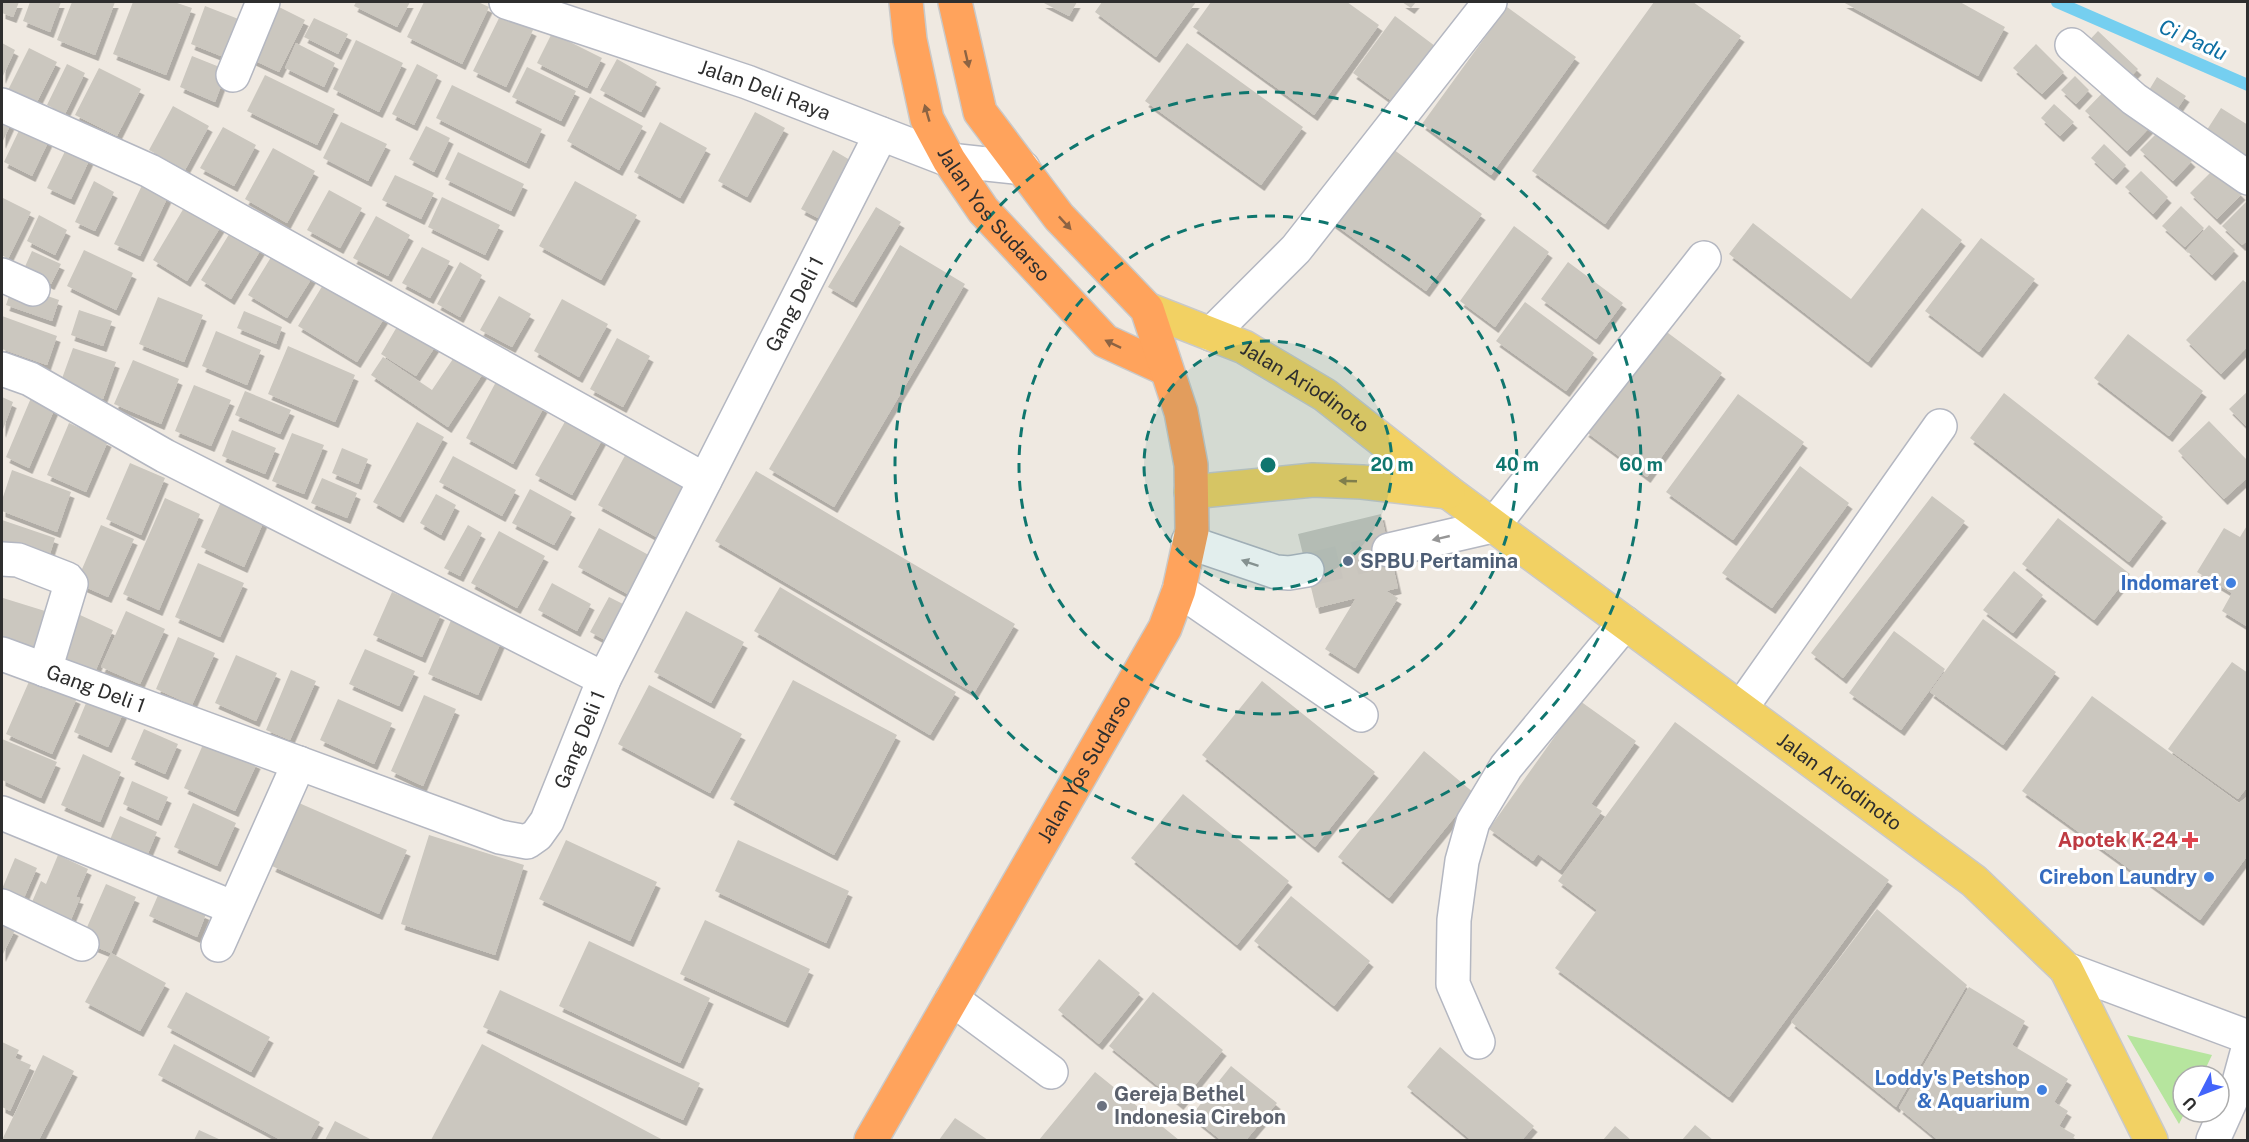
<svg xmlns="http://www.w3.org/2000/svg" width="2249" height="1142" font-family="'Public Sans',sans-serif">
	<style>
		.green { fill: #b6e59e }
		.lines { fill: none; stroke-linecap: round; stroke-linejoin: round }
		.stream { stroke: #75cff0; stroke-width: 12 }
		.building { fill: #cbc7bf; filter: url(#shadow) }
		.minor-tunnel { stroke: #c8c4bd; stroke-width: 33; stroke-dasharray: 33 16; stroke-linecap: butt }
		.minor-casing { stroke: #b4b7c1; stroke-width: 36 }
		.major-casing { stroke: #c9c9c9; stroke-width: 36 }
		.highway-casing { stroke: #c9c9c9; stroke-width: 36 }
		.minor { stroke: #fff; stroke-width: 33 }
		.major { stroke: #f2d163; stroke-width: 33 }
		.highway { stroke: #ffa35c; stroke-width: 33 }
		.oneway { fill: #8c6343 }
		.oneway2 { fill: #908048 }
		.oneway3 { fill: #969696 }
		.ring { fill: none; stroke: #0f766e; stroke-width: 3; stroke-dasharray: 10 8 }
		.service-dot { fill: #5c6f8a; stroke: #fff; stroke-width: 2 }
		.shop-dot { fill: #3f7fe0; stroke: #fff; stroke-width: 2 }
		.health-dot { fill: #e0444e; stroke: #fff; stroke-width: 2 }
		.worship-dot { fill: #6b7280; stroke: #fff; stroke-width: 2 }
		.labels { text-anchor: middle; stroke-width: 6; stroke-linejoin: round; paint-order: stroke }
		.street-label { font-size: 20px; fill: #2e2e2e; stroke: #fff }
		.service-label { font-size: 20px; font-weight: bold; fill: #4e5e75; stroke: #fff; text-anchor: start }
		.shop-label { font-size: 20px; font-weight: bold; fill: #366cbe; stroke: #fff; text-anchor: end }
		.health-label { font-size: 20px; font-weight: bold; fill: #be3a42; stroke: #fff; text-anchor: end }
		.worship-label { font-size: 20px; font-weight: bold; fill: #5b616d; stroke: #fff; text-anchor: start }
		.water-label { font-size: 21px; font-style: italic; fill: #0d6fa3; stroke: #fff }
		.centre { fill: #0f766e; stroke: #fff; stroke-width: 3 }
		.ring-label { font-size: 18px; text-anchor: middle; font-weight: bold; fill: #0f766e; stroke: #fff; stroke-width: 6; stroke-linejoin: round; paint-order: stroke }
	</style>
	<defs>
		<filter id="shadow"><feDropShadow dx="3.5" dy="6" stdDeviation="0" flood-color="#0004"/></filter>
	</defs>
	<rect width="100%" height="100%" fill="#efe9e1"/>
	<!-- green -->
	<path class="green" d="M2127,1035l85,20 -10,21h-19l2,36 -6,12z"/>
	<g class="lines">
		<!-- stream -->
		<path class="stream" d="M2057,2l191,83"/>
	</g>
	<!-- building -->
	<path class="building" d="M2,2h17l-6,15 -11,-4z
		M30,2h31l-11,30 -27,-11z
		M72,2h43l-20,53 -38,-15z
		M133,2h41l18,6 -26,67 -53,-21z
		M356,2h54l-13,25 -43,-21z
		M424,2h54l11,5 -27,57 -55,-27z
		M1042,2h35l-8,14z
		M1102,2h94l-40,55 -61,-45z
		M1211,2h136l32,23 -65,90 -121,-88z
		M1402,2h14l-5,6z
		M1654,2h39l48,34 -136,188 -73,-53z
		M1843,2h117l45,25 -27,49z
		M275,5l30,15 -26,52 -30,-14z
		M205,6l36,14 -15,38 -35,-14z
		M1507,7l69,50 -85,118 -69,-51z
		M501,14l32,16 -27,57 -33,-16z
		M1395,16l44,33 -42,56 -44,-32z
		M314,18l34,16 -10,20 -34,-17z
		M2098,31l40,38 -16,17 -40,-38z
		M552,33l50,25 -15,30 -50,-25z
		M356,40l47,23 -24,49 -46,-23z
		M2,43l13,7 -13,28z
		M296,43l39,20 -11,24 -39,-19z
		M1187,43l116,84 -42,58 -116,-84z
		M2036,44l28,28 -22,22 -29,-26z
		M29,48l28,14 -22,44 -28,-14z
		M192,56l35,14 -12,32 -35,-15z
		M617,59l40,23 -16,30 -41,-22z
		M67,64l18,9 -20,41 -18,-9z
		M417,64l21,11 -24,50 -22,-11z
		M527,67l49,24 -15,30 -49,-24z
		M99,68l42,21 -24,47 -42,-21z
		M265,75l70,34 -18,36 -70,-34z
		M2075,76l14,14 -13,14 -15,-14z
		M2157,77l29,19 -15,22 -28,-18z
		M452,85l90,44 -16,34 -90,-45z
		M2109,86l42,40 -24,25 -42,-40z
		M590,97l53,29 -24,44 -52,-29z
		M2054,104l20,18 -14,14 -19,-18z
		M173,106l36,20 -24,44 -36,-20z
		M2221,108l27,17v25l-7,10 -38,-24z
		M755,112l30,16 -38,69 -29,-16z
		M2,116l10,5 -10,22z
		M23,122l28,14 -19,40 -28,-14z
		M341,122l46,22 -19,37 -45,-23z
		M660,122l47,26 -27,50 -46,-26z
		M426,126l24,12 -16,34 -25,-13z
		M223,127l33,18 -22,41 -34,-18z
		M2160,130l32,31 -19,20 -33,-31z
		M72,137l23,11 -24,51 -24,-11z
		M1386,144l96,70 -56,77 -96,-70z
		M2104,144l22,21 -13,14 -22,-21z
		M273,148l42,23 -28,52 -42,-24z
		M833,150l17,10 -32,58 -17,-9z
		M458,152l66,32 -13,27 -66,-32z
		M2215,168l27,26 -25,25 -27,-26z
		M2141,171l27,26 -15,17 -28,-27z
		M395,175l39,18 -13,26 -39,-19z
		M146,177l25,13 -31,66 -26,-12z
		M94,181l20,11 -19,39 -20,-9z
		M575,181l62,34 -36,65 -62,-34z
		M329,190l33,18 -22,40 -33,-18z
		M442,197l58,28 -15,30 -57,-28z
		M3,198l28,14 -23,47 -6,-4z
		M2248,200v40l-6,5 -20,-19z
		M188,201l35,22 -36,58 -34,-21z
		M2181,206l23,22 -19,19 -23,-21z
		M876,207l25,15 -48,80 -25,-15z
		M1922,208l40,32 -94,122 -139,-108 24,-31 98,76z
		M39,215l28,15 -12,25 -28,-14z
		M376,216l34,19 -22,41 -35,-18z
		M236,223l30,18 -35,58 -30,-19z
		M2209,225l26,25 -23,25 -26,-25z
		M1514,226l35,26 -54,75 -35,-26z
		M1981,238l54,41 -56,73 -54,-41z
		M900,245l65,39 -131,223 -65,-38z
		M422,247l28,14 -20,37 -28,-15z
		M276,249l39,24 -28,45 -39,-23z
		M84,250l49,23 -17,37 -49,-24z
		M32,251l29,13 -10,20 -28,-13z
		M460,262l22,13 -22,42 -23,-13z
		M1568,262l55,41 -27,36 -55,-40z
		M329,275l59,37 -31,50 -59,-36z
		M2243,280l5,4v62l-27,28 -35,-34z
		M13,284l46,16 -7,21 -46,-16z
		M499,296l32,18 -19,33 -32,-17z
		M158,297l45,18 -19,47 -45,-18z
		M562,299l46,25 -29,53 -45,-26z
		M1525,302l69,51 -28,38 -70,-50z
		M79,310l33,11 -9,25 -32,-11z
		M244,311l38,16 -6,17 -39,-16z
		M405,313l37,23 -26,40 -35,-22z
		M2,316l55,20 -10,29 -45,-16z
		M1660,327l62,46 -75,104 -62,-46z
		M216,331l45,19 -14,35 -45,-19z
		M2128,334l75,57 -34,45 -75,-58z
		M617,338l33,18 -27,51 -33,-18z
		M288,346l67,29 -20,47 -67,-28z
		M73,348l43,14 -13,37 -43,-15z
		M457,353l27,19 -36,55 -77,-52 12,-18 49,33z
		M133,360l46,19 -18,45 -47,-20z
		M497,380l47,27 -31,57 -47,-26z
		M194,385l37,15 -20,46 -36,-15z
		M245,391l46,19 -11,24 -45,-19z
		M2248,391v37l-19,-19z
		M2004,393l159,124 -34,45 -159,-124z
		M1738,394l66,48 -71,98 -67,-48z
		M2,397l11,5 -11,30z
		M31,398l24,10 -26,60 -23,-11z
		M567,418l36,20 -31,57 -37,-20z
		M2209,421l39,40v16l-24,22 -46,-48z
		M417,422l27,15 -44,80 -27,-15z
		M69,423l39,18 -22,51 -39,-17z
		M232,430l44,18 -11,26 -43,-18z
		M292,433l32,12 -20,49 -32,-13z
		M342,448l26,11 -10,25 -26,-11z
		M628,450l62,33 -30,56 -62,-34z
		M453,456l63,34 -14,26 -63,-34z
		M130,463l35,15 -24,57 -35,-16z
		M1800,466l49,37 -77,105 -50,-35z
		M12,470l59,22 -14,40 -55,-21v-11z
		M756,471l259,153 -41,69 -259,-152z
		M322,478l35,15 -10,25 -36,-15z
		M530,489l42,23 -18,33 -42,-22z
		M436,494l20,11 -15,30 -21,-12z
		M224,495l43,19 -23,53 -43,-20z
		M1932,496l33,25 -122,157 -32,-25z
		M165,498l35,16 -41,96 -36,-16z
		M1381,514l17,74 -12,3 12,7 -43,70 -30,-19 31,-51 -40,10 -18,-74z
		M2058,518l72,56 -36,46 -72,-56z
		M2,520l53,18 -8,25 -45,-14z
		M2248,524v103l-26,-16 10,-18 -35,-21 27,-44 16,9z
		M101,525l33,14 -26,58 -32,-14z
		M468,525l14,8 -22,43 -16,-8z
		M599,528l57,31 -21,39 -57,-31z
		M499,531l46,25 -28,52 -46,-25z
		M198,563l46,20 -24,54 -45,-20z
		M2014,571l29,24 -30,38 -30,-23z
		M552,583l39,21 -14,27 -39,-21z
		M780,587l176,105 -26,43 -176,-104z
		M392,592l49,22 -19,43 -49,-22z
		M609,597l22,11 -20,35 -21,-11z
		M3,598l42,13 -16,49 -27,-9z
		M126,611l39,18 -25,55 -39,-17z
		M686,611l58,31 -33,61 -57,-31z
		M80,615l33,15 -21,49 -34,-14z
		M452,618l50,22 -24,55 -50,-21z
		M1983,619l73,53 -53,73 -73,-53z
		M1894,631l51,38 -44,61 -52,-37z
		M178,637l37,16 -23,52 -36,-16z
		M365,649l50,22 -16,35 -50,-22z
		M236,655l41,18 -21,48 -41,-18z
		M2232,662l16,11v113l-10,13 -70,-50z
		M291,670l25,11 -26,59 -24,-10z
		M31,677l46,21 -25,56 -46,-20z
		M793,680l104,55 -63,120 -104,-56z
		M1262,681l113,91 -60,75 -113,-92z
		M649,685l93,49 -32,59 -92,-49z
		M91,691l35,16 -18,40 -34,-15z
		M424,695l32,14 -33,77 -32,-15z
		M2092,696l147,107 9,-7v59l-48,65 -178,-129z
		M338,699l54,24 -18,41 -54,-24z
		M1580,701l56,40 -45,63 11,7 -42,59 -22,-16 -5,7 -44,-32z
		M1675,722l214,158 -160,217 -174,-129 42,-58 -39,-29z
		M144,729l34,15 -13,30 -34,-15z
		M2,739l55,23 -16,36 -39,-18z
		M205,740l52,23 -22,48 -51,-23z
		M1424,751l50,42 -85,105 -51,-41z
		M83,754l38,18 -21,50 -39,-17z
		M132,781l36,16 -10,23 -35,-16z
		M1183,794l106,87 -52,64 -106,-87z
		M193,803l43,20 -19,43 -43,-19z
		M299,803l108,47 -28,64 -107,-48z
		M120,816l37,16 -11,26 -37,-16z
		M429,835l95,30 -29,90 -94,-31z
		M566,840l91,42 -27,59 -91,-42z
		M738,840l111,51 -23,52 -111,-52z
		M58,855l30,14 -12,28 4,1 -15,36 -39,-18 15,-35 5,3z
		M15,858l22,10 -17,39 -18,-8v-10z
		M106,884l30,13 -25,56 -30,-12z
		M159,893l47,21 -9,23 -48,-21z
		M1291,896l79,65 -36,45 -80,-65z
		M1877,909l90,76 -71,122 -105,-85z
		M705,920l105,49 -25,53 -105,-48z
		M2,923l13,7 -13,26z
		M589,941l121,57 -30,65 -121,-57z
		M111,953l55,30 -26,48 -55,-29z
		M1099,959l41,34 -41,51 -41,-34z
		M1969,987l56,34 -13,24 56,34 -14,23 14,9 -9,15 16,9 -3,5h-134l-39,-32z
		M500,990l200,93 -17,37 -200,-93z
		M186,992l84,45 -19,35 -84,-45z
		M1153,992l70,58 -43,54 -71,-58z
		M2,1042l17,8 -4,8 16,7 -21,46 -8,-4z
		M174,1044l146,78 -10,18h-29l-123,-65z
		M482,1044l181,96h-232z
		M1440,1047l94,79 -12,14h-51l-64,-53z
		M43,1055l31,16 -35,69h-37z
		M1231,1066l46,37 -31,37h-25l-30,-24z
		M1095,1072l84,68h-140z
		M955,1118l33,22h-49z
		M335,1121l37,19h-47z
		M1695,1125l18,15h-31z
		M1615,1126l16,14h-28z
		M199,1130l22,10h-27z"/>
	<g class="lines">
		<!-- minor-tunnel -->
		<path class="minor-tunnel" d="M1307,570l82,-20"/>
		<defs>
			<g id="minor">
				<path id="s1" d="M506,2l241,80 202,78 74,8"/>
				<path d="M2072,45l62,54 114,79"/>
				<path d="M233,75l30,-73"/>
				<path d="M2,105l148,66 555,309"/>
				<path d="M2,275l31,14"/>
				<path d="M1211,334l85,-85 194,-247"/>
				<path d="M2,369l28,10 135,77 439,223"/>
				<path d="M1188,542l88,30 13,1 18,-3"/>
				<path d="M1389,550l104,-24 211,-268"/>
				<path d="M2,559l16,1 49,19 4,5 -26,86"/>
				<path d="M1179,590l182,125"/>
				<path id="s2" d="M2,654l498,183 27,5 10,-7 10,-14 57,-142 277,-545"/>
				<path d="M1741,708l199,-282"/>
				<path d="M2,813l232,95"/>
				<path d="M2,906l80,38"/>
				<path d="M218,945l81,-182"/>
				<path d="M2066,969l182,68"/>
				<path d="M952,999l99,73"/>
				<path d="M1478,1042l-25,-58 1,-64 8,-59 11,-39 33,-55 119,-144"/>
				<path d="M2213,1140l26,-58 9,-33"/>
			</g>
			<g id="major">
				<path id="s3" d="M1147,309l97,38 81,48 123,97 526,389 92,88 85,171"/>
				<path d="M1191,492l122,-12 49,2 86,10"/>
			</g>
			<g id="highway">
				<path id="s4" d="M906,2l4,38 17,79 22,41 34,50 122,131 61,28"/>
				<path id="s5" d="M871,1140l294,-512 14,-38 13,-60 -1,-65 -10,-53 -34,-103 -88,-92 -79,-105 -25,-110"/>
			</g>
		</defs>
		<!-- minor casing -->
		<use href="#minor" class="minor-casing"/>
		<!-- major casing -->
		<use href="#major" class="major-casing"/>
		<!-- highway casing -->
		<use href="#highway" class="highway-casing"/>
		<!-- minor -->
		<use href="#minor" class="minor"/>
		<!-- major -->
		<use href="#major" class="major"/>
		<!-- highway -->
		<use href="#highway" class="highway"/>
	</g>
	<!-- one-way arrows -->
	<defs><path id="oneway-solid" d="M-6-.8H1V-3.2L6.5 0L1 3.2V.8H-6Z" transform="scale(1.5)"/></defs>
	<g class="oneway">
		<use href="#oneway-solid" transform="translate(967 59) rotate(77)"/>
		<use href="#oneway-solid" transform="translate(927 113) rotate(-106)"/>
		<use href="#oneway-solid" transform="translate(1065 223) rotate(47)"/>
		<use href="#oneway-solid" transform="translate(1113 344) rotate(-154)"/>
	</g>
	<use class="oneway2" href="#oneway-solid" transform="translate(1348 481) rotate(-178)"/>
	<g class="oneway3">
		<use href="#oneway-solid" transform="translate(1441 538) rotate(167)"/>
		<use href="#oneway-solid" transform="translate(1250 563) rotate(-161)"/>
	</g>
	<!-- distance rings -->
	<circle cx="1268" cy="465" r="124" fill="#0f766e" fill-opacity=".12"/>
	<g class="ring">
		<circle cx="1268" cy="465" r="124"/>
		<circle cx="1268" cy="465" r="249"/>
		<circle cx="1268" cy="465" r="373"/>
	</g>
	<!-- markers -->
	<circle class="service-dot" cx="1348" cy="561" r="6"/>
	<g class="shop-dot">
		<circle cx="2231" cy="583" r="6"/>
		<circle cx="2209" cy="877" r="6"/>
		<circle cx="2042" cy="1090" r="6"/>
	</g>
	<path class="health-dot" d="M2187 831h6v6h6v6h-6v6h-6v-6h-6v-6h6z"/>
	<circle class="worship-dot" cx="1102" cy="1106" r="6"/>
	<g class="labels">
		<!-- street labels -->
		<g class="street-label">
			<text dy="7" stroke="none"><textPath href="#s1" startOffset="273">Jalan Deli Raya</textPath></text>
			<text dy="7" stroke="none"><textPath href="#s4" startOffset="236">Jalan Yos Sudarso</textPath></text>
			<text dy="7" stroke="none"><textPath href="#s2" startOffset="1161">Gang Deli 1</textPath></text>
			<text dy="7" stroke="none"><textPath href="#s3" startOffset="177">Jalan Ariodinoto</textPath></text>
			<text dy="7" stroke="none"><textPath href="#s2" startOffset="100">Gang Deli 1</textPath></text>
			<text dy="7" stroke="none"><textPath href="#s2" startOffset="675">Gang Deli 1</textPath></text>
			<text dy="7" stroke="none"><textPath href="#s5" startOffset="428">Jalan Yos Sudarso</textPath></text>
			<text dy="7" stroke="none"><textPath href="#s3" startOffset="842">Jalan Ariodinoto</textPath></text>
		</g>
		<!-- service labels -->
		<g class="service-label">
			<text x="1360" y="568">SPBU Pertamina</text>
		</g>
		<!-- shop labels -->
		<g class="shop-label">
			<text x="2219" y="590">Indomaret</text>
			<text x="2197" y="884">Cirebon Laundry</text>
			<text x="2030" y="1085">Loddy's Petshop<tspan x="2030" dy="23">&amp; Aquarium</tspan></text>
		</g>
		<!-- health labels -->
		<g class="health-label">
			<text x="2178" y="847">Apotek K-24</text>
		</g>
		<!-- worship labels -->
		<g class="worship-label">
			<text x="1114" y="1101">Gereja Bethel<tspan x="1114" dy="23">Indonesia Cirebon</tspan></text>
		</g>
		<!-- water labels -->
		<g class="water-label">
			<text transform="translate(2193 40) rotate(24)" y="7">Ci Padu</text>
		</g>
	</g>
	<circle cx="1268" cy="465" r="9" class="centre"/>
	<g class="ring-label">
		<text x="1392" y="471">20 m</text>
		<text x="1517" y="471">40 m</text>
		<text x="1641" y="471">60 m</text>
	</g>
	<!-- border -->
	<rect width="2249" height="1142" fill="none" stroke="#2e2e2e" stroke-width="6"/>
	<!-- north arrow -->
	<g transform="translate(2201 1094) rotate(228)"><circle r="28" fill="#ffffff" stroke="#ababab" stroke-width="1.5"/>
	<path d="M0-4.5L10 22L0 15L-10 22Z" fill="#4264fb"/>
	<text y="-9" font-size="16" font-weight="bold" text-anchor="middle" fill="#2e2e2e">U</text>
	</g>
</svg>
